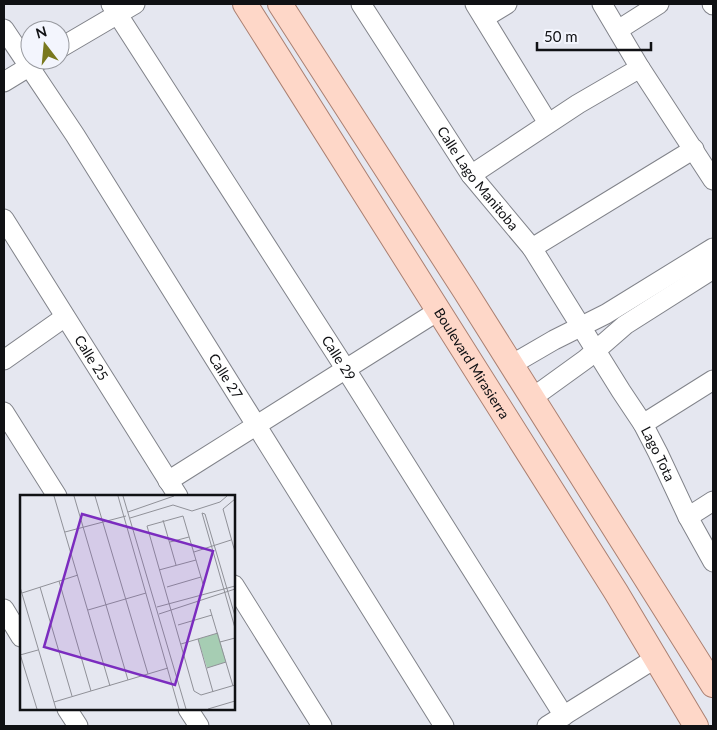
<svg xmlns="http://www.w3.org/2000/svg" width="717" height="730" font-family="Lato,sans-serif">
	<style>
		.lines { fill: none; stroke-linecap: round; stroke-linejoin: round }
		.minor-casing { stroke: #81838a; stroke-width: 21 }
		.major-casing { stroke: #ab8072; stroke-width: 26 }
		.minor { stroke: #fff; stroke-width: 19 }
		.major { stroke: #fed7c8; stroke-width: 24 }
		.labels { text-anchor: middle; stroke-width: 4; stroke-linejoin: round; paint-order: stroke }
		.street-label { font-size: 14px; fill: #101114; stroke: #f3f5fd }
		.inset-road { fill: none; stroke: #909198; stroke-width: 1 }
		.view { fill: #7b2cbf; fill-opacity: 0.15; stroke: #7b2cbf; stroke-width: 2.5 }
		.inset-edge { fill: none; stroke: #101114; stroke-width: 2.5 }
	</style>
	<rect width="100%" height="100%" fill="#e5e7f0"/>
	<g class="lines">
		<defs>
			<g id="minor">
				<path id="s1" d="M111,4l234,364 219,348"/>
				<path id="s2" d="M361,4l110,171 61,73 89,143 22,33 15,29 30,64 25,45"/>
				<path d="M475,4l73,119"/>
				<path d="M602,4l38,64 73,112"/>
				<path d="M712,4l1,1"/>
				<path d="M484,18l23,-14"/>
				<path id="s3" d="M4,29l71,106 369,591"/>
				<path d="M618,30l41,-26"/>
				<path d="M60,48l75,-44"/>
				<path d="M4,82l36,-22"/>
				<path d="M471,175l107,-71 62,-36"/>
				<path id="s4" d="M4,219l174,277"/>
				<path d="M532,248l162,-99"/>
				<path d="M4,360l61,-43"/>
				<path d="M511,365l43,-25 52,-26 107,-66"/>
				<path d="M532,398l54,-39 39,-34 88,-56"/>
				<path d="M4,412l53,84"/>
				<path d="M643,424l70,-44"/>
				<path d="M168,481l270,-170"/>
				<path d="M688,517l25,-16"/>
				<path d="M234,585l88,141"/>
				<path d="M4,609l17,28"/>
				<path d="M67,709l11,17"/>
				<path d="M188,709l11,17"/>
				<path d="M547,726l109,-68"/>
			</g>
			<g id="major">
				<path id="s5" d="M245,4l371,588 80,134"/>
				<path d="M280,4l185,287 248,394"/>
			</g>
		</defs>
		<!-- minor casing -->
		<use href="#minor" class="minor-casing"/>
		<!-- major casing -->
		<use href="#major" class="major-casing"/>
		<!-- minor -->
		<use href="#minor" class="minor"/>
		<!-- major -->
		<use href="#major" class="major"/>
	</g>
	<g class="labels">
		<!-- street labels -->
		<g class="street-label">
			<text dy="5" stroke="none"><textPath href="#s2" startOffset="210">Calle Lago Manitoba</textPath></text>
			<text dy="5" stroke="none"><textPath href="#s4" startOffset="164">Calle 25</textPath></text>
			<text dy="5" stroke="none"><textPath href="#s1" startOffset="421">Calle 29</textPath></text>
			<text dy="5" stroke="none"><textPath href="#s5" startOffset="425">Boulevard Mirasierra</textPath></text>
			<text dy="5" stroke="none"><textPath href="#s3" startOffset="412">Calle 27</textPath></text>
			<text dy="5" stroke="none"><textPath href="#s2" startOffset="540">Lago Tota</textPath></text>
		</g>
	</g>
	<!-- overview -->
	<g transform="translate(20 495)">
		<rect width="215" height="215" fill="#e5e7f0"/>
		<path d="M198,138l8,29 -19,6 -9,-29z" fill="#a6cdb3"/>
		<path class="inset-road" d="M34,1l56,190M54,1l54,184M75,1l53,178M98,1l61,213M103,1l63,213M215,4l-12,10 12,43M108,17l46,-16M182,18l33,115M182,18l3,1 30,102M110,23l43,-13 19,6 28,-9 7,-6M143,25l13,45M45,37l61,-16M150,47l19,-5M174,57l37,-12M139,75l37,-10M39,86l32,110M183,89l-20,-68 -36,10 47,165 7,4 34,-10M0,92l36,122M20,92l32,109M147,92l34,-10M2,98l56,-18M137,112l78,-21M190,114l23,77M68,115l58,-17M139,119l76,-25M158,130l34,-10M178,144l15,53M200,147l15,-4M161,149l37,-11M0,159l17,55M0,160l18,-5M187,173l19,-6M34,207l114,-34M188,214l27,-8"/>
		<path class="view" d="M62,19l131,37 -38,134 -131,-38z"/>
		<rect width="215" height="215" class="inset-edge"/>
	</g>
	<!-- border -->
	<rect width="717" height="730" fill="none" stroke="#101114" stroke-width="10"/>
	<!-- north arrow -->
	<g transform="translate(45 45) rotate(344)"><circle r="24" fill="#f3f5fd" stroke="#989aa0"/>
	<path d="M0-4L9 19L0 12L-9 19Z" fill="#79781e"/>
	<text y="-8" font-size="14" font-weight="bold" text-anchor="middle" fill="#101114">N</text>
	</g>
	<!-- scale -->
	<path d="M537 42v8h114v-8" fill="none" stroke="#101114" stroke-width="2.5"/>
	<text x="544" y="42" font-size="15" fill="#101114" stroke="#f3f5fd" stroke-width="4" paint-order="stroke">50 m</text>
</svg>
